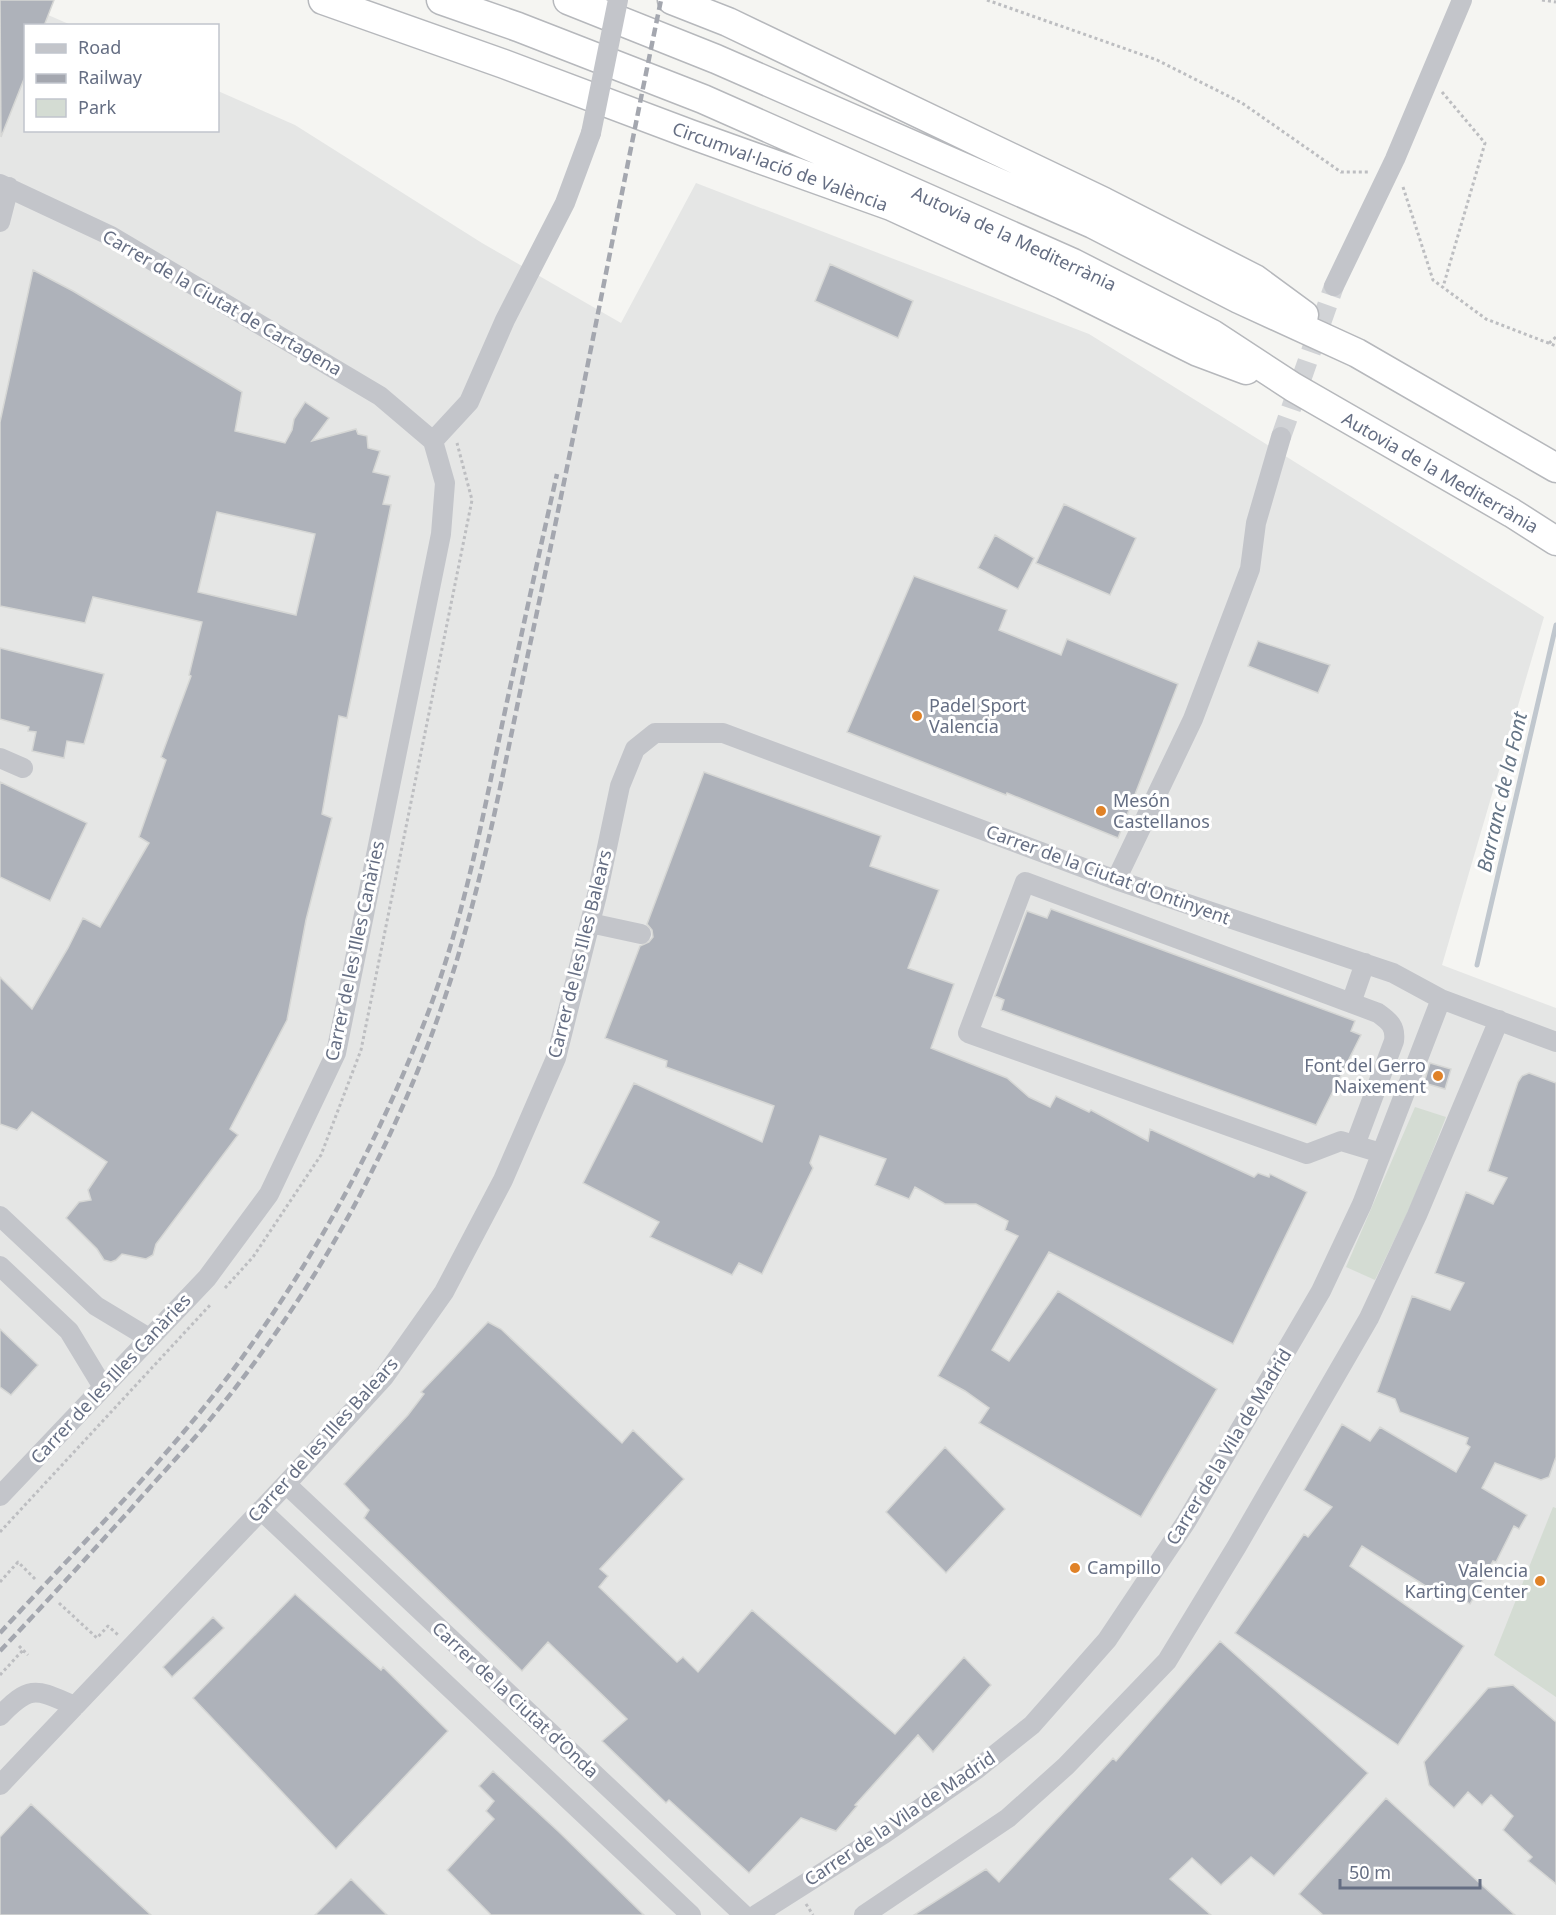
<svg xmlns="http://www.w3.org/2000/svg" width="1556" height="1915" font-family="'Noto Sans',sans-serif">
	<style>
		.built { fill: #e5e6e5 }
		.green { fill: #d4dcd3 }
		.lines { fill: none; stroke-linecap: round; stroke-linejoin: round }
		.stream { stroke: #c0c7ce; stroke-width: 5 }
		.building { fill: #aeb2ba; stroke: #d6d7d5; stroke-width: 1.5; fill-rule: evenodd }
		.minor-tunnel { stroke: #d1d3d6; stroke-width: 20; stroke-dasharray: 20 10; stroke-linecap: butt }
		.highway-casing { stroke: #b6b8bc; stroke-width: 31 }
		.path { stroke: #bdbec1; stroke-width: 3; stroke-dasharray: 3 3; stroke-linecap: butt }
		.minor { stroke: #c3c5ca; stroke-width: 20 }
		.highway { stroke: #fff; stroke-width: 28 }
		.rail { stroke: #a4a7af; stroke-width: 4.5; stroke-dasharray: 9 4.5; stroke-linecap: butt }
		.minor-bridge { stroke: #c3c5ca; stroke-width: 20 }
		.poi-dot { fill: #e08227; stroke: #fff; stroke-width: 2 }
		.labels { text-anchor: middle; stroke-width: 6; stroke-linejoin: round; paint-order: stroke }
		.street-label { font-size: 18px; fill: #656e83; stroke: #fff }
		.poi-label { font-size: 18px; fill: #656e83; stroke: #fff; text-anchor: start }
		.water-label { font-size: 20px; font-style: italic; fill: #657586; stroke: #fff }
	</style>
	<rect width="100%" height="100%" fill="#f5f5f2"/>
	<!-- built -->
	<path class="built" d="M0,0h14l57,25 -45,1v104h192v-39l77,34 187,118 139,80 75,-140 393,151 455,283 -102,348 114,43v907h-1556z"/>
	<!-- green -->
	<path class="green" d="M1415,1107l31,10 -34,86 -37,77 -29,-13z
		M1553,1507l3,1v189l-62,-42z"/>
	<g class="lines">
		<!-- stream -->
		<path class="stream" d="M1477,965l79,-340"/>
	</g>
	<!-- building -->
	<path class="building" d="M0,0h54l-10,26h-18v48l-25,63z
		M830,264l83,37 -15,37 -83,-37z
		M33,270l40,21 169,101 -7,39 50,12 7,-13 2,-11 11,-17 24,16 -17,23 44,-12 2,5 9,2 1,12 12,3 -7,21 17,4 -7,28 8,1 -44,213 -8,-2 -17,98 10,4 -26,102 -19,100 -57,109 8,6 -82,109 -3,11 -7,4 -24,-5 -6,6 -5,2 -7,-2 -7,-11 -31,-31 13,-16 12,-2 -3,-10 19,-28 -75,-50 -15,18 -17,-6v-147l32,32 36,-61 15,-30 17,9 49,-84 -10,-6 27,-77 -5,-3 30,-81 -2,-1 13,-53 -109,-25 -8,26 -85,-17v-184zM217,512l98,22 -19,81 -98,-23z
		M1064,504l72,34 -26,57 -74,-32z
		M995,535l39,23 -16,31 -40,-21z
		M914,576l93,34 -8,20 62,25 6,-16 111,45 -60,154 -111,-45 -1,2 -159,-63z
		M1258,641l72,24 -12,28 -70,-27z
		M0,648l104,26 -20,70 -17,-3 -3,17 -32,-7 4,-19 -8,-1 1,-4 -29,-8z
		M704,772l177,64 -11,30 69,24 -31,78 46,16 -23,64 76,30 22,19 21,10 6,-11 33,16 2,-2 57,31 2,-12 104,48 4,-4 11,4 1,-3 37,18 -74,152 -184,-92 -57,98 17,11 49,-70 159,98 -76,128 -162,-94 10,-15 -24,-17 -27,-15 80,-140 -13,-6 3,-9 -32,-17h-31l-30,-17 -6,12 -34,-14 11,-26 -66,-23 -10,27 3,5 -51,106 -23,-11 -7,12 -82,-38 9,-15 -76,-39 51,-100 128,59 12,-36 -108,-39 1,-6 -62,-23 35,-92 9,-4 4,-5 -1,-7 -5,-6z
		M0,782l87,41 -37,78 -50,-24z
		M1051,909l304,112 -4,10 10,4 -45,90 -315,-115 3,-10 -9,-4 32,-85 20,7z
		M1430,1063l21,6 -6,20 -21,-6z
		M1529,1073l27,10v374l-7,20 -8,3 -46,-17 -13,25 45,27 -8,14 -5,-3 -18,36 -3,-1 -23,43 -18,-12 -4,8 -86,-54 -12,20 114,80 -66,99 -163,-112 69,-99 4,3 24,-30 -28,-17 38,-66 28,17 10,-14 76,45 14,-25 -4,-3 2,-6 -68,-26 -5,-13 -18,-7 35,-96 38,14 14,-27 -29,-10 31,-81 27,12 14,-26 -19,-7 30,-89 4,-6z
		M488,1322l13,7 121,114 11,-13 51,49 -84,90 8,7 -9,11 78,75 6,-5 15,15 54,-62 143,124 69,-77 27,28 -58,67 -15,-17 -63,70 2,1 -21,25 -35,-13 -52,55 -80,-73 -3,3 -64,-62 25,-22 -79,-77 -26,29 -158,-153 5,-8 -25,-26 64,-69 16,-21 -3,-2z
		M0,1329l38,36 -27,30 -11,-8z
		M945,1447l60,62 -59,64 -60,-61z
		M295,1594l86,76 2,-3 65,64 -112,118 -143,-151z
		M213,1617l11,11 -52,49 -9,-10z
		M1220,1641l148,132 -94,103 -23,-19 -30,28 -29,-27 -22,21 41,36h-297l72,-46 13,13 114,-124 3,3z
		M1513,1685l43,37v162l-28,-23 4,-4 -29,-27 10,-14 -22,-21 -9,10 -14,-13 -14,16 -25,-23 -5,-23 64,-74z
		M493,1771l66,61 85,83h-153l-44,-45 47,-51 -8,-8 8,-10 -15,-15z
		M1386,1798l44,40 85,77h-192l-24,-21z
		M31,1804l120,111h-151v-78z
		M351,1879l36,36h-72z"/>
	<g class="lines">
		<!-- minor-tunnel -->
		<path class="minor-tunnel" d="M1281,437l53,-151"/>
		<defs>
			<path id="highway" d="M323,0l181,64 186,70 201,72 172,79 135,67 48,18
				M441,0l77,27 185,72 370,164 139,71 81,53 219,126 44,28
				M568,0l148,59 377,165 146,75 118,54 199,115
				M672,0l56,22 376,180 151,77 49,36"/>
		</defs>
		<!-- highway casing -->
		<use href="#highway" class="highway-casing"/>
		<!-- path -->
		<path class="path" d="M987,0l170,60 85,43 99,69h28
			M1542,0l14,2
			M1442,92l43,51 -42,144
			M1403,187l30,93 53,39 70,27
			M1549,343l7,-6
			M225,1288l28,-31 68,-102 40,-105 111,-550 -15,-57
			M0,1532l211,-228
			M0,1582l18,-20 18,18
			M59,1603l38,35 11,-12 10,9
			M19,1646l9,9
			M0,1675l23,-25
			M806,1904l7,11"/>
		<!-- minor -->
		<path class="minor" d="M0,184l111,52 269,160 53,45
			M0,222l9,-35
			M1334,286l61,-127 67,-159
			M433,441l36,-39 36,-82 60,-117 26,-70
			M0,758l23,10
			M1116,880l77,-161 57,-150 6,-46 25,-86
			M590,923l51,11
			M1351,1003l14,-40
			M1355,1145l39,-104c2,-15 -5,-20 -16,-28l-353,-131 -57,151 339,121 34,-13 40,12
			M0,1216l96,90 53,32
			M0,1266l69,65 34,56
			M286,1484l458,431
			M0,1496l207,-218 62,-84 67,-141 105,-519 4,-51 -12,-42
			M261,1510l430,405
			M0,1716c31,-33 37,-26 75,-10
			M0,1785l286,-301 98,-107 60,-85 59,-112 53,-122 41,-163 23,-109 15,-37 20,-16h68l393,147 277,93 48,26 115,43
			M756,1915l129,-82 92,-64 55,-44 75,-85 79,-118 135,-231 41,-87 79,-205
			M864,1915l144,-97 58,-52 101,-105 70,-115 132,-228 48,-103 82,-195"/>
		<!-- highway -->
		<use href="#highway" class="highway"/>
		<!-- rail -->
		<path class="rail" d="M0,1633c83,-91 172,-178 244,-278 76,-105 138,-221 184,-342 35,-93 54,-191 74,-288 18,-84 36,-167 55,-251
			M0,1651c44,-46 87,-94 130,-141 24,-28 49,-54 73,-82 66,-79 125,-167 170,-259 37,-73 68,-152 90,-230 27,-94 45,-190 65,-285 47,-218 88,-436 133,-654"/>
		<!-- minor-bridge -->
		<path class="minor-bridge" d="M591,133l27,-133"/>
	</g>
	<!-- markers -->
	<g class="poi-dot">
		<circle cx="917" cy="716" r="6"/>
		<circle cx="1101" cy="811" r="6"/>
		<circle cx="1438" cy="1076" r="6"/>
		<circle cx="1075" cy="1568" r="6"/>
		<circle cx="1540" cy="1581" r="6"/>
	</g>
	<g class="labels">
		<!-- street labels -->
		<g class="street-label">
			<text transform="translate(780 167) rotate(20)" y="6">Circumval·lació de València</text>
			<text transform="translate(1014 239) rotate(25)" y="6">Autovia de la Mediterrània</text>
			<text transform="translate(222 303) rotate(30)" y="6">Carrer de la Ciutat de Cartagena</text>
			<text transform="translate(1440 473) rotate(30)" y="6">Autovia de la Mediterrània</text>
			<text transform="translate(1108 875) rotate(20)" y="6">Carrer de la Ciutat d'Ontinyent</text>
			<text transform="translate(355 951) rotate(-78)" y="6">Carrer de les Illes Canàries</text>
			<text transform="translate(580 954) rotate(-76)" y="6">Carrer de les Illes Balears</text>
			<text transform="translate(111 1379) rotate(-47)" y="6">Carrer de les Illes Canàries</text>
			<text transform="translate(323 1440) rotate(-48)" y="6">Carrer de les Illes Balears</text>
			<text transform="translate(1229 1447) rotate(-59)" y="6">Carrer de la Vila de Madrid</text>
			<text transform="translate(515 1700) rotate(43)" y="6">Carrer de la Ciutat d’Onda</text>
			<text transform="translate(900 1819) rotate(-34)" y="6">Carrer de la Vila de Madrid</text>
		</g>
		<!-- poi labels -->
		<g class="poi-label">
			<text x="929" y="712">Padel Sport<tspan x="929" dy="21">Valencia</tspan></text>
			<text x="1113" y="807">Mesón<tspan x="1113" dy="21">Castellanos</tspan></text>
			<text x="1426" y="1072" text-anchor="end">Font del Gerro<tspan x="1426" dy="21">Naixement</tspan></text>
			<text x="1087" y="1574">Campillo</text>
			<text x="1528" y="1577" text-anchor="end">Valencia<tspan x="1528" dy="21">Karting Center</tspan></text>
		</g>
		<!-- water labels -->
		<g class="water-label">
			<text transform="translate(1502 792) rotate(-77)" y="7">Barranc de la Font</text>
		</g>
	</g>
	<!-- legend -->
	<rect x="24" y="24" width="195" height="108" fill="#ffffff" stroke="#c1c5cd" stroke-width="1.5"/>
	<rect x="36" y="44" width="30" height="9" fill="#c3c5ca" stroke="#c1c5cd" stroke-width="1.5"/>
	<text x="78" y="54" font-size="18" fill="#656e83">Road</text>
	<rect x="36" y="74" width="30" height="9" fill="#a4a7af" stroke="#c1c5cd" stroke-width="1.5"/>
	<text x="78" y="84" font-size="18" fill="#656e83">Railway</text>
	<rect x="36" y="99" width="30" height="18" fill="#d4dcd3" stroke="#c1c5cd" stroke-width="1.5"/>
	<text x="78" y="114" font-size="18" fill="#656e83">Park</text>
	<!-- scale -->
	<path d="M1340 1879v9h140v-9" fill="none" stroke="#656e83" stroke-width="3"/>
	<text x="1349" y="1879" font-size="18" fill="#656e83" stroke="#ffffff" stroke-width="4.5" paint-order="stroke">50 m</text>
</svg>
